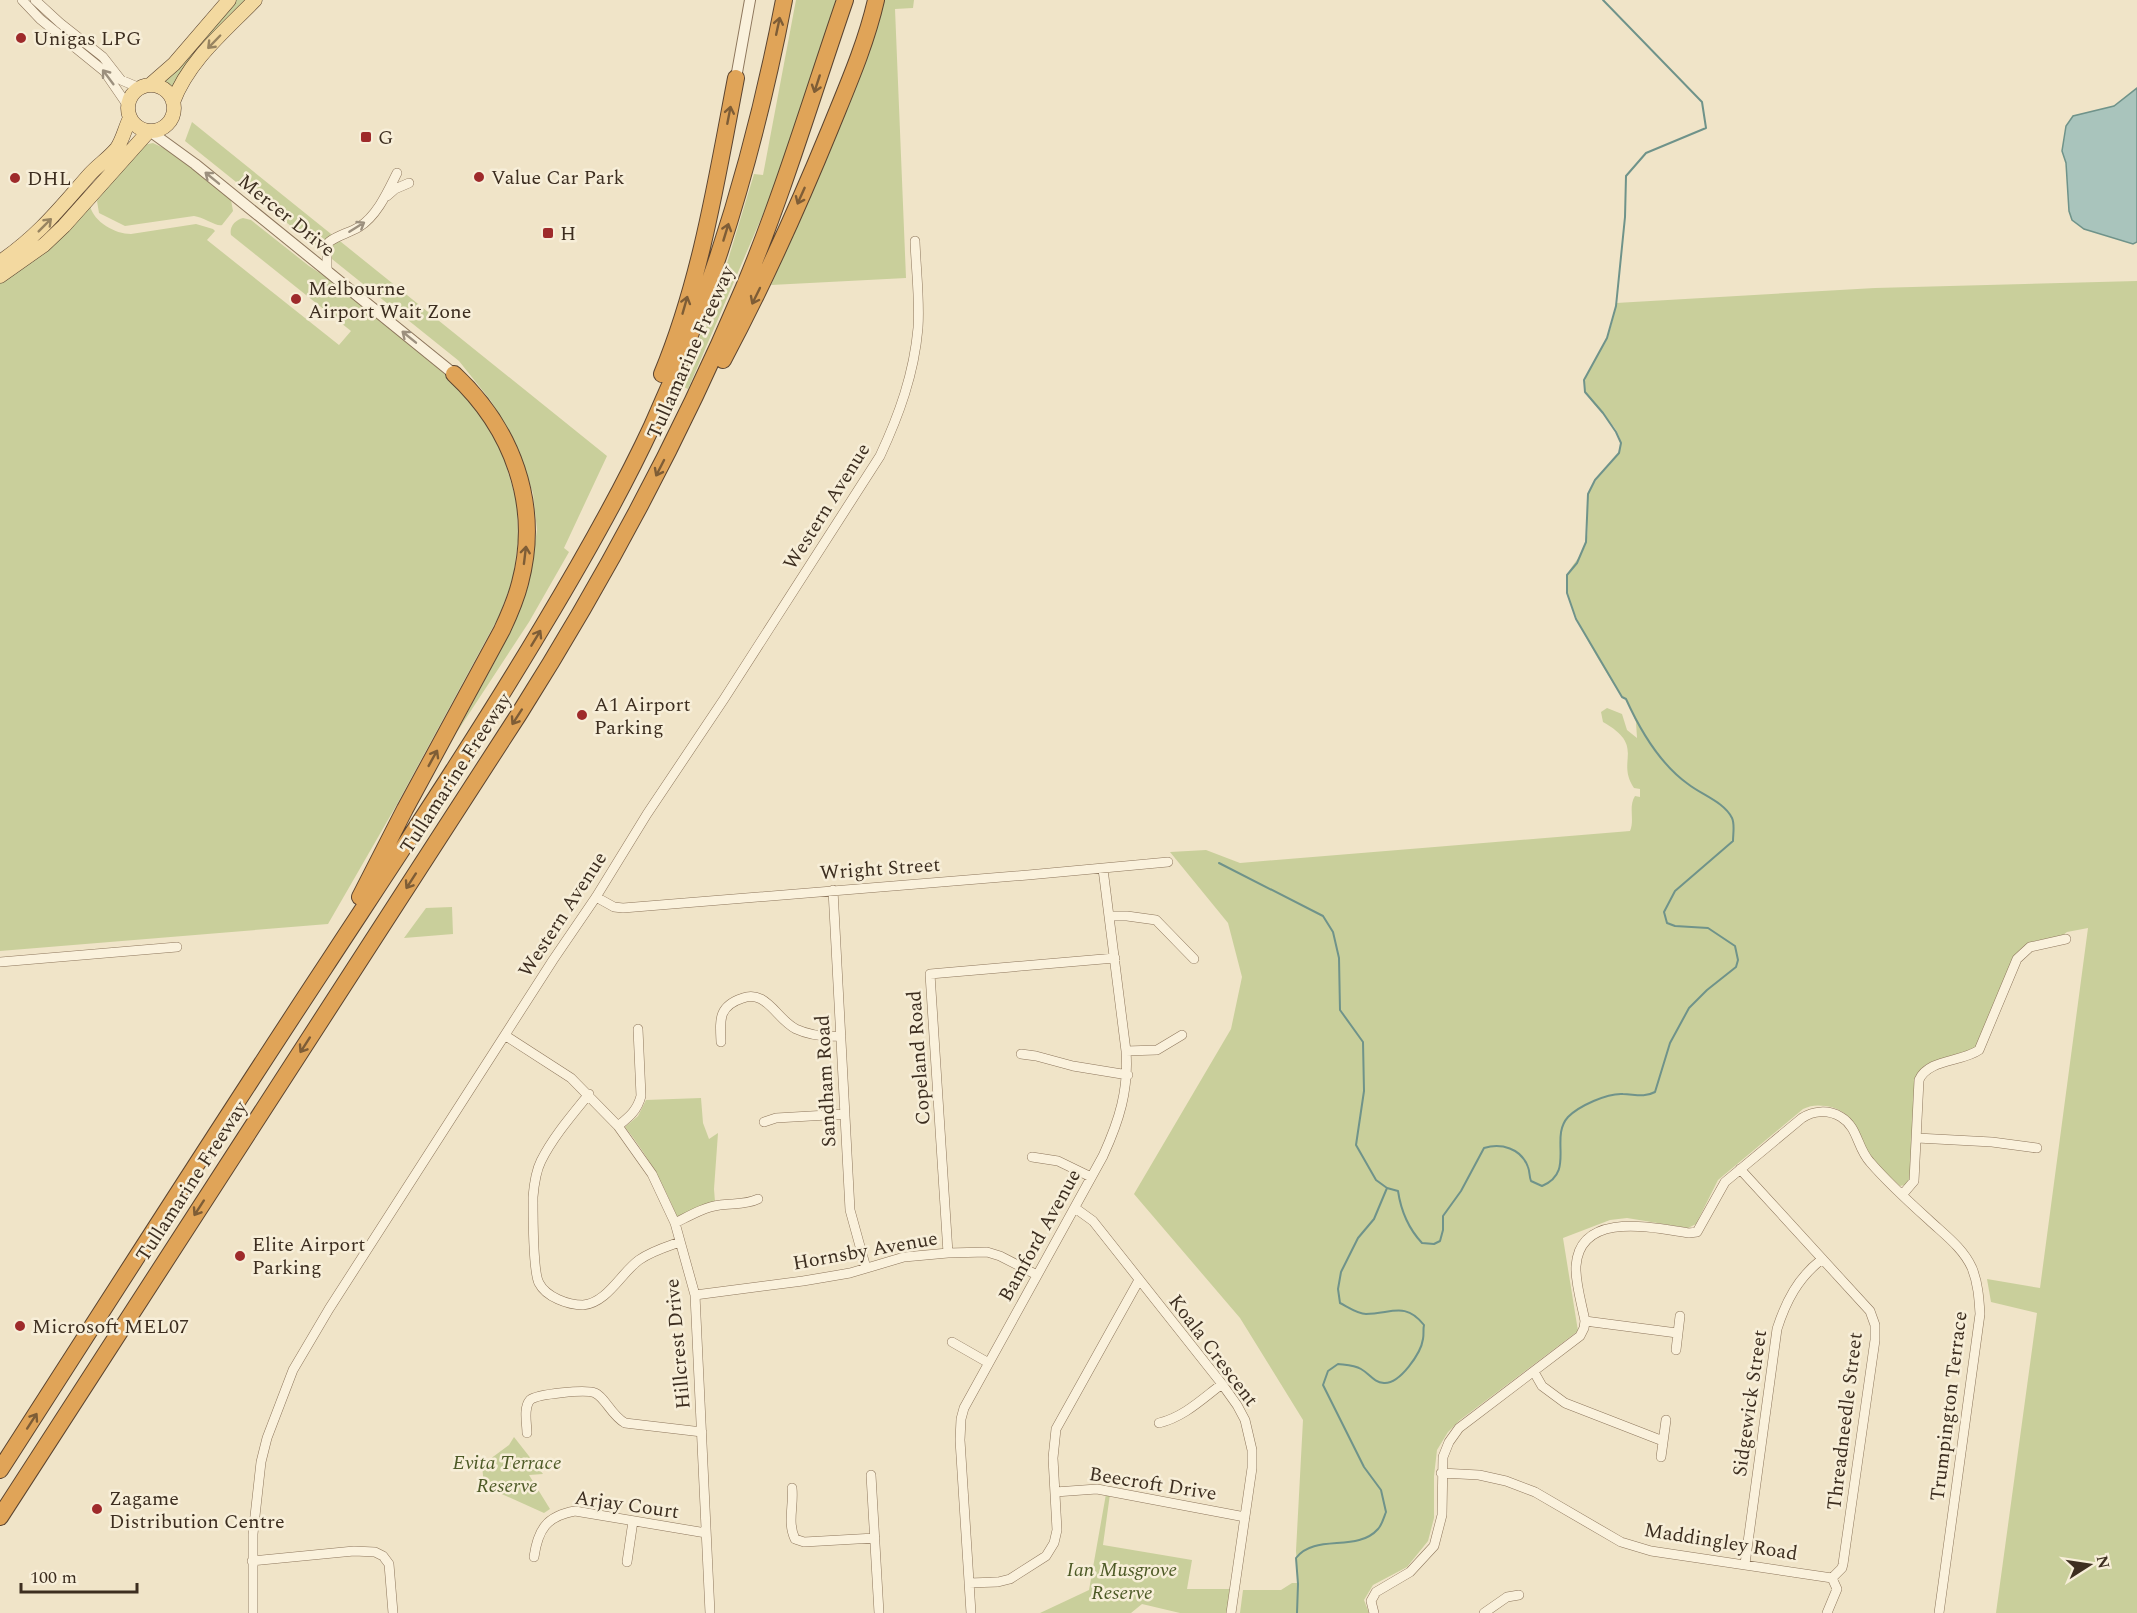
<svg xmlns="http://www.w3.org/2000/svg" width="2137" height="1613" font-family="Spectral,serif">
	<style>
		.green { fill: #c9cf9b }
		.water { fill: #a9c4bc; stroke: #6f938a; stroke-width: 1.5 }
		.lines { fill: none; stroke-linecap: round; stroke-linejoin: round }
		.stream { stroke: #6f938a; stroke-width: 2 }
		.minor-casing { stroke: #8d765c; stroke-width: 10 }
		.tertiary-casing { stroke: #8d765c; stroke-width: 12 }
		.primary-casing { stroke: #5b4430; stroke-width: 15 }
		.motorway-casing { stroke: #5b4430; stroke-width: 18 }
		.minor { stroke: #faf1dc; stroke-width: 9 }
		.tertiary { stroke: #faf1dc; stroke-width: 10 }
		.primary { stroke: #f3d9a0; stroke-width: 14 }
		.motorway { stroke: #e0a458; stroke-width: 16 }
		.oneway { stroke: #7e5d36 }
		.oneway2 { stroke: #988460 }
		.oneway3 { stroke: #9c907e }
		.poi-dot { fill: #9e2a2b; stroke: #f7eed8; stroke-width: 2 }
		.labels { text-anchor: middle; stroke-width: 5; stroke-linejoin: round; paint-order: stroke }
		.poi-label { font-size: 20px; fill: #3d2e20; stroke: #f7eed8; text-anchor: start }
		.street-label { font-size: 20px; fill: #3d2e20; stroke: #f7eed8 }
		.park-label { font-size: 20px; font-style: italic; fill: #4d5a26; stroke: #f7eed8 }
	</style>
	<rect width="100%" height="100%" fill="#f0e4c8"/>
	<!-- green -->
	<path class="green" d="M234,0h15l-77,88 -8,-8z
		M796,0h40l-35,111 -32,89 -81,189 -7,-3 43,-113 30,-99 9,1z
		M884,0h30l-1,8 -18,1 11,269 -135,7c41,-93 84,-187 113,-285z
		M192,122l415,334 -43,92 5,4 -40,70 -72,110 56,-105 15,-40 9,-57 -4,-37 -17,-49 -25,-43 -32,-40 -274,-220z
		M153,143l19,9 59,48 2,11 -11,14c-5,2 -19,-8 -28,-9l-69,10 -26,-13 -2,-12 28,-38 18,-18z
		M90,206c4,16 25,28 41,28l65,-10 17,5 2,2 -8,9 132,105 12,-14 -120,-96c-2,-8 4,-15 12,-17l8,2 58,46 23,15 14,13 2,-1 101,83 31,34 24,48 13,45 1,38 -5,38 -14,37 -103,190 -68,118 -328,27v-669z
		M2137,281v1332h-141l41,-300 -46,-11 -4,-23 53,9 48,-360 -21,4 -5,4 -27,5 -11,7 -48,101 -51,16 -7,10 -6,104 -3,5 -9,2c-10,-10 -25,-21 -32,-34 -13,-22 -13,-41 -42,-46 -9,-1 -15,-1 -23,3l-85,71 -22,44 -8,4 -61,-10 -17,2 -47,18 15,93 -118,89 -12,12 -11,18 -3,26v42l-6,23 -21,26 -34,18 -9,15 5,13h-129l3,-23h38l11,-7h6l-2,-32 7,-131 -63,-102 -106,-124 97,-165 11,-52 -14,-54 -58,-71 36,-2 34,13 390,-32c5,-11 -2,-24 5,-35l5,1v-8l-6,-1c-19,-28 13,-41 -31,-66l-2,-10 6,-4 15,6 5,16 10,8 -1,-16 -10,-23 -4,-2c-14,-23 -65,-98 -54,-123 4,-10 14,-18 18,-31 4,-16 -2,-35 3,-50 5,-17 32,-33 32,-49 -1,-19 -28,-36 -35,-52 -7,-14 15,-40 21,-53 4,-11 7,-24 9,-36l259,-15z
		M452,907l1,27 -49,4 22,-30z
		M701,1098l2,25 6,16 9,-6 -4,56 1,13 -38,15c-13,-33 -30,-62 -52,-90l13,-11 8,-16z
		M514,1437l29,37 -14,1 21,34 -6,4 -60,-27 -2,-21 27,-20z
		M1106,1494h4l-7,51 89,15 -5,29h43l-2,24h-48l-38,-9 -11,9h-91l49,-23z"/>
	<!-- water -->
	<path class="water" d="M2137,88v154l-4,2 -49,-15 -12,-9 -3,-9 -3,-48 -4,-12 4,-25 7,-10 41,-10z"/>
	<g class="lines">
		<!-- stream -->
		<path class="stream" d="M1219,863l104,53 10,16 6,26 1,52 23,32 1,49 -8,54 20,35 11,8
			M1297,1613l1,-29 -2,-26c19,-25 61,-5 82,-29 4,-4 6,-12 8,-17l-5,-22 -17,-23 -41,-82 5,-14 10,-7c7,1 16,1 23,5 9,5 12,13 23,14 16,1 37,-30 39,-44 1,-5 0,-10 1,-14 -19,-24 -33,-11 -58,-11 -8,0 -18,-7 -26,-11l-2,-14 3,-17 17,-34 16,-19 13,-31 11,3c3,20 10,37 24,52l12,1 6,-3 3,-11v-14l18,-25 23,-43c17,-5 37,0 44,19 2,5 1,9 3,14l11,5c34,-14 7,-48 26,-69 11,-11 39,-24 55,-23 11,0 21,4 32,-2l15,-49 19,-35 18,-18 29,-23 2,-7 -3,-14 -27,-18 -33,-2 -8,-3 -3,-11 11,-21 58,-50c0,-7 2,-17 -1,-23 -8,-16 -30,-23 -44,-34 -28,-20 -48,-54 -62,-85l-4,-2 -46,-78 -9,-26v-18l10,-12 9,-21 2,-48 7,-14 24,-27 2,-10 -5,-11 -13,-19 -18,-21 -1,-12 23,-42 9,-32 9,-89 1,-41 20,-23 60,-25 -4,-26 -99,-102"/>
		<defs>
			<path id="minor" d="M22,0l18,19 64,52 24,35
				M35,0l25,23 43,34 18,23 19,8
				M387,196l8,-7 14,-6
				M327,270v-20l2,-8c9,-7 20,-9 30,-15 18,-11 29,-36 38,-54
				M833,890l17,320 16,58
				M596,897l18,10 9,1 405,-33 140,-13
				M1109,916h18l29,4 38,39
				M0,962l177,-15
				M506,1036l65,42 47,48 34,48 23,49 20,72 15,318
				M721,1042c-1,-22 -3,-36 22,-44 5,-2 12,-2 18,1 13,7 21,23 35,30 15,7 29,8 45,7
				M1126,1051l31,-1 25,-15
				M1021,1054l15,2 37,10 55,9
				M589,1094c-17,21 -36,43 -48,67 -5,10 -7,24 -8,36 0,14 0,75 6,86 7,14 29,22 44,22 24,-2 38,-32 56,-45 13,-9 27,-13 41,-18
				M764,1122l12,-4 69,-4
				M618,1126c11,-9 19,-15 23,-30l-3,-67
				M1917,1138l75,4 45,6
				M1032,1157l26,4 33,16
				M1740,1169l130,142 5,14v15l-32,224 -1,4 -10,10
				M1902,1195l12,-14 5,-101c9,-21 43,-18 60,-30l38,-91 13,-12 36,-8
				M1075,1208l18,13 129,163 15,21 8,15 7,30v18l-21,145
				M675,1223c14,-7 29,-16 45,-18 12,-2 26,0 38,-6
				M948,1253l-18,-279 185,-16
				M695,1295l108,-14 47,-8 54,-16 44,-4 39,-1 13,4 37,19
				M1585,1321l92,12
				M952,1342l35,20
				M1676,1350l4,-34
				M1534,1372l8,14 23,17 98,38
				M1159,1423c25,-6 43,-24 63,-39
				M527,1433c0,-9 -4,-25 3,-33 7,-6 56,-11 65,-7 10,4 16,22 30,30l77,9
				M1661,1457l5,-37
				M1441,1473l38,2 27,6 29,11 86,50 30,9 181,27
				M871,1475l8,138
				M792,1488c2,18 -5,34 3,51l9,3 71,-4
				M1055,1492l42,-3 148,28
				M534,1557c4,-28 13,-41 41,-46l131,22
				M252,1561l102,-10 21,1 8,4 6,8 4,49
				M627,1562l6,-41
				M1745,1564l32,-235c9,-28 21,-51 44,-69
				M969,1583l29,-1 12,-3 36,-23 8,-13 3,-13 -4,-72 3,-29 83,-149
				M253,1613v-79l8,-72 6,-24 26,-68 36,-61 224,-349 43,-63 51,-83 77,-115 156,-243c19,-41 34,-82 38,-128 2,-28 -2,-58 -3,-87
				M971,1613l-11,-173 1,-21 3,-11 139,-252c16,-35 26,-66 23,-105l-23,-182
				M1374,1613l-3,-12 5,-9 34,-20 24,-26 8,-31 1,-58 6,-15 10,-14 121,-92 4,-8 1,-7c-3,-16 -10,-39 -9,-55 4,-56 78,-38 113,-33l8,-1 28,-50 77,-64c11,-7 26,-9 39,-1 17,10 16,31 29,45 18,21 39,40 59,58 16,15 34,28 43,48 6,15 7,30 8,46l-41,299
				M1484,1613l23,-16 12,-2
				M1827,1613l10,-24 -5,-11"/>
			<path id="tertiary" d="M736,78l14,-78
				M151,132l44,32 259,210"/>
			<path id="primary" d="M128 108a23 23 0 1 1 46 0a23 23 0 1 1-46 0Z
				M150,85l24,-21 55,-64
				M173,102c16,-42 52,-71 82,-102
				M0,262c39,-27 59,-53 90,-88 8,-9 19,-16 27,-26 6,-9 8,-20 13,-30
				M0,276l44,-31 20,-19 84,-94"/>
			<path id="motorway" d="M723,360c40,-75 75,-153 107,-231 17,-42 36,-85 46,-129
				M662,374c39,-94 55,-197 74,-296
				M360,897l45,-88 97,-179c7,-15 14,-31 18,-47 21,-79 -8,-155 -66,-209
				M0,1470c108,-168 215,-336 325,-503 74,-113 149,-225 218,-341 39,-65 77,-131 109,-200 62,-136 104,-280 132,-426
				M0,1517l519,-803c86,-136 162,-278 225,-427 39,-93 68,-191 101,-287"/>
		</defs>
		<!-- minor casing -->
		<use href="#minor" class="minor-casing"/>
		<!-- tertiary casing -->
		<use href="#tertiary" class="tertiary-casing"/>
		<!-- primary casing -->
		<use href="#primary" class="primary-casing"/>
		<!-- motorway casing -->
		<use href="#motorway" class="motorway-casing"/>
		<!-- minor -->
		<use href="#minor" class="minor"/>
		<!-- tertiary -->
		<use href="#tertiary" class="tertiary"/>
		<!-- primary -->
		<use href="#primary" class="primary"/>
		<!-- motorway -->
		<use href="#motorway" class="motorway"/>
	</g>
	<!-- one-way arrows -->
	<defs><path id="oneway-shaft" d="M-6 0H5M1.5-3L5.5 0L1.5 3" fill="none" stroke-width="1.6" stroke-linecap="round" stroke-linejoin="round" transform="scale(1.5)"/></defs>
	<g class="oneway">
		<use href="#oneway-shaft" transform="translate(778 26) rotate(-78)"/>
		<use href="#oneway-shaft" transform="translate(817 84) rotate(108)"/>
		<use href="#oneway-shaft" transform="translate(729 115) rotate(-79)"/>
		<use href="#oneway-shaft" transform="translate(801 196) rotate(114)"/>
		<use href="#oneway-shaft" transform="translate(726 232) rotate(-73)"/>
		<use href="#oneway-shaft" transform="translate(756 296) rotate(116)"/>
		<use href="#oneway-shaft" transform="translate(685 305) rotate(-74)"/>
		<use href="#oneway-shaft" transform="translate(660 468) rotate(117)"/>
		<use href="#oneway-shaft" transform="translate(525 555) rotate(-83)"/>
		<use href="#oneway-shaft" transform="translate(536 638) rotate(-59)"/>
		<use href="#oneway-shaft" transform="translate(517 717) rotate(123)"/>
		<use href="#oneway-shaft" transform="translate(433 758) rotate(-61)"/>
		<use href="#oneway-shaft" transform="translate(411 881) rotate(123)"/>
		<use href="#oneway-shaft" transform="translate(305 1045) rotate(123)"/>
		<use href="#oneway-shaft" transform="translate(199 1208) rotate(123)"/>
		<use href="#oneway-shaft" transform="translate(32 1421) rotate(-57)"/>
	</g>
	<g class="oneway2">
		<use href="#oneway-shaft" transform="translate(214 42) rotate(134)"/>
		<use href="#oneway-shaft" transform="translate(45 225) rotate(-45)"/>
	</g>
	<g class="oneway3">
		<use href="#oneway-shaft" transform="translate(108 77) rotate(-127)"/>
		<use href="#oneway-shaft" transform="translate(212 178) rotate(-141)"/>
		<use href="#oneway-shaft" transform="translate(357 227) rotate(-32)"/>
		<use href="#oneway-shaft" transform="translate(409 337) rotate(-141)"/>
	</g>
	<!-- markers -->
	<g class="poi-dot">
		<circle cx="21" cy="38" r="6"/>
		<rect x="360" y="131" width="12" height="12" rx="3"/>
		<circle cx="479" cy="177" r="6"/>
		<circle cx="15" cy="178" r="6"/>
		<rect x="542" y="227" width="12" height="12" rx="3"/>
		<circle cx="296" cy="299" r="6"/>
		<circle cx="582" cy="715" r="6"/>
		<circle cx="240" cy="1256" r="6"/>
		<circle cx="20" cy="1326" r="6"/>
		<circle cx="97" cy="1509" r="6"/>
	</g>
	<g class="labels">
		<!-- poi labels -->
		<g class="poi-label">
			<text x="33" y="45">Unigas LPG</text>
			<text x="378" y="144">G</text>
			<text x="491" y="184">Value Car Park</text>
			<text x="27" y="185">DHL</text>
			<text x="560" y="240">H</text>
			<text x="308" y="295">Melbourne<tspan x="308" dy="23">Airport Wait Zone</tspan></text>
			<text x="594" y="711">A1 Airport<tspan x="594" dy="23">Parking</tspan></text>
			<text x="252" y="1251">Elite Airport<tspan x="252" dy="23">Parking</tspan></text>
			<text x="32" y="1333">Microsoft MEL07</text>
			<text x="109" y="1505">Zagame<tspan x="109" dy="23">Distribution Centre</tspan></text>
		</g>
		<!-- street labels -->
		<g class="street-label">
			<text transform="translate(287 215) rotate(39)" y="7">Mercer Drive</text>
			<text transform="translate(690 352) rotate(-66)" y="7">Tullamarine Freeway</text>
			<text transform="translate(826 506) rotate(-58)" y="7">Western Avenue</text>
			<text transform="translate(455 773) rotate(-57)" y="7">Tullamarine Freeway</text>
			<text transform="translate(880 868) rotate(-4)" y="7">Wright Street</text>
			<text transform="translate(562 914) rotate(-57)" y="7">Western Avenue</text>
			<text transform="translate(918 1058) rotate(-94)" y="7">Copeland Road</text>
			<text transform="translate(825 1081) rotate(-93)" y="7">Sandham Road</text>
			<text transform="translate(191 1181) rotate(-57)" y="7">Tullamarine Freeway</text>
			<text transform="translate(1039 1235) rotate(-61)" y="7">Bamford Avenue</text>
			<text transform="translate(865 1250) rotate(-10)" y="7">Hornsby Avenue</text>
			<text transform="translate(677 1344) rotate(-95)" y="7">Hillcrest Drive</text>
			<text transform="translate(1214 1350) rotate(53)" y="7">Koala Crescent</text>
			<text transform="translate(1749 1403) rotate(-82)" y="7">Sidgewick Street</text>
			<text transform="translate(1948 1406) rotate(-83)" y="7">Trumpington Terrace</text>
			<text transform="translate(1844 1421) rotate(-83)" y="7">Threadneedle Street</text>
			<text transform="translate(1153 1483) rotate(9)" y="7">Beecroft Drive</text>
			<text transform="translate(627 1504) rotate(8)" y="7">Arjay Court</text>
			<text transform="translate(1721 1541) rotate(9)" y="7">Maddingley Road</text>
		</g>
		<!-- park labels -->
		<g class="park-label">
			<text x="507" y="1469">Evita Terrace<tspan x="507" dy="23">Reserve</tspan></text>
			<text x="1122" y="1576">Ian Musgrove<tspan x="1122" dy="23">Reserve</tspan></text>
		</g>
	</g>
	<!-- north arrow -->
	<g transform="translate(2089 1565) rotate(78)" stroke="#f7eed8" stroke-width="4.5" paint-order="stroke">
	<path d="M0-4.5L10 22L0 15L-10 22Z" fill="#3d2e20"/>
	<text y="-9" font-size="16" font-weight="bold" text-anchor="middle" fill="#3d2e20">N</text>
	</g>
	<!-- scale -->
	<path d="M21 1583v9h116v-9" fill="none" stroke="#3d2e20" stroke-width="3"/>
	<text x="30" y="1583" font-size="18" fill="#3d2e20" stroke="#f7eed8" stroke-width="4.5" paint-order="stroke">100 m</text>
</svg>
